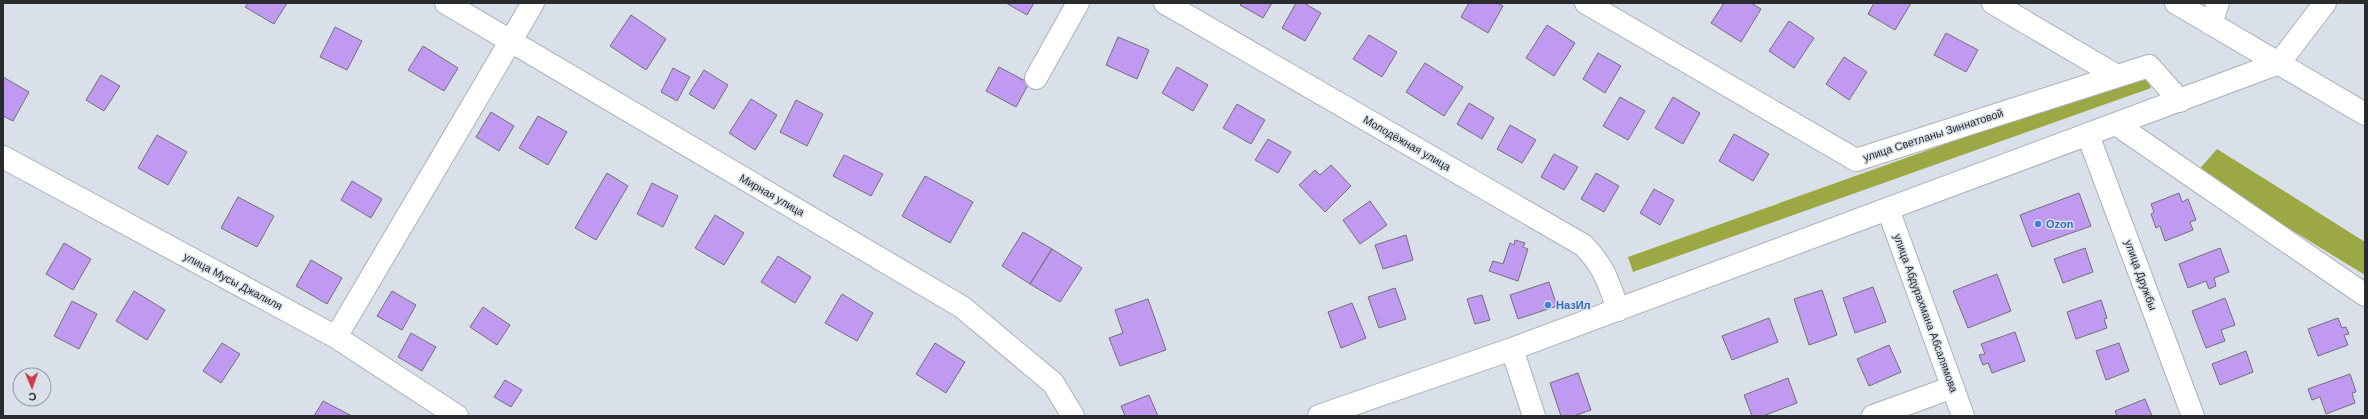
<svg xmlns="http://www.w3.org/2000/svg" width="2368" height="419" font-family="Arial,sans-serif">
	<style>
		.forest { fill: #9ba843 }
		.building { fill: #c09af0; stroke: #736f78 }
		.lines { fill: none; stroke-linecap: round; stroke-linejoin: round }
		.minor-casing { stroke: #abb0b9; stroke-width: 24 }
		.minor { stroke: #fff; stroke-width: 22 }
		.shop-dot { fill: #3f7fe0; stroke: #dae0e9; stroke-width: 1.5 }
		.labels { text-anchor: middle; stroke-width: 3; stroke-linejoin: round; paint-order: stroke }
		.street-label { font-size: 11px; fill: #292b2f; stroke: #dae0e9 }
		.shop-label { font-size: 11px; font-weight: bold; fill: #366cbe; stroke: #dae0e9; text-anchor: start }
	</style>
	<rect width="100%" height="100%" fill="#dae0e9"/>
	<!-- forest -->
	<path class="forest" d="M2145,73l6,15 -518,184 -5,-15z
		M2217,149l148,93v33l-168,-103z"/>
	<!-- building -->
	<path class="building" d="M248,3h39l-13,21 -29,-17z
		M1006,3h28l-7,12z
		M1242,3h30l-9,15 -23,-13z
		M1296,3h8l17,10 -16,28 -23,-13z
		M1469,3h28l6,3 -15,27 -27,-16z
		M1724,3h27l10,6 -20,33 -30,-19z
		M1874,3h37l-16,27 -27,-16z
		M631,15l35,24 -20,31 -36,-24z
		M1789,21l25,17 -20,30 -25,-17z
		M1547,25l28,18 -21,33 -28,-18z
		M335,27l27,14 -15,29 -27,-13z
		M1946,33l32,17 -12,22 -32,-17z
		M1369,35l28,17 -15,25 -29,-18z
		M1118,37l31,13 -12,29 -31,-14z
		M423,46l35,22 -14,23 -36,-21z
		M1598,53l23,13 -16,27 -22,-14z
		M1844,57l23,15 -18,28 -23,-16z
		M1425,63l38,24 -19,29 -38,-24z
		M999,67l30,16 -13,24 -30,-16z
		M1177,67l31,18 -15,26 -31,-18z
		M673,68l17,9 -13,24 -16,-9z
		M704,70l24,15 -14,24 -25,-15z
		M101,75l19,11 -16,25 -18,-11z
		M3,77l26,15 -16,29 -10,-5z
		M1620,97l25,14 -17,29 -25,-14z
		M1673,97l27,16 -17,31 -28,-16z
		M751,99l26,16 -22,35 -26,-17z
		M796,100l27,14 -16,32 -27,-14z
		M1469,103l25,15 -12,21 -25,-15z
		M1237,104l28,16 -14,24 -28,-16z
		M491,112l23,14 -15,25 -23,-14z
		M538,116l29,16 -19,33 -29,-17z
		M1510,125l26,15 -14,23 -25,-14z
		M1734,134l35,20 -16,27 -34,-20z
		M157,135l30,17 -19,33 -30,-17z
		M1268,139l23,13 -13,21 -23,-13z
		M1554,154l24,13 -14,23 -23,-13z
		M844,155l39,19 -12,22 -38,-20z
		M1331,165l20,21 -26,26 -26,-27 16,-15 5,5z
		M607,173l21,13 -32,54 -21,-12z
		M1596,173l23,13 -15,26 -23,-13z
		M925,176l48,26 -23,41 -48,-27z
		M352,181l30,18 -11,19 -30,-18z
		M652,183l26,13 -15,31 -26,-13z
		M1654,189l20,11 -14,25 -20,-12z
		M2079,193l12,33 -59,21 -12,-32z
		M2179,193l3,9 6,-3 8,21 -6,2 3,8 -28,11 -5,-15 -4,2 -5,-14 3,-2 -3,-8z
		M238,197l36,19 -17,31 -36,-19z
		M1370,201l17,24 -27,19 -17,-24z
		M715,215l29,18 -20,32 -29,-17z
		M1023,232l29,17 -22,35 -28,-18z
		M1406,235l7,25 -30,9 -8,-24z
		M1515,240l10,3 -2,4 5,2 -10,32 -29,-10 4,-10 10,3 7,-21 4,2z
		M64,243l27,16 -18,31 -27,-16z
		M2085,248l8,24 -30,11 -9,-24z
		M2220,248l9,24 -15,6 2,8 -7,3 -3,-8 -18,7 -9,-24z
		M1052,249l30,19 -22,34 -30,-18z
		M778,256l33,21 -16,26 -34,-21z
		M311,260l31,18 -15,26 -31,-18z
		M1997,274l14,37 -43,17 -15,-37z
		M1549,282l8,24 -39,13 -8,-24z
		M1873,287l13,35 -31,11 -12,-35z
		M1395,288l11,31 -27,9 -11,-31z
		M1822,290l15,45 -28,10 -15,-46z
		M134,291l31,19 -18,30 -31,-19z
		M392,291l24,14 -14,25 -25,-14z
		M842,294l31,19 -16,28 -32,-18z
		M1482,295l8,25 -15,4 -8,-25z
		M2225,298l10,27 -14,5 4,11 -19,7 -14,-37z
		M1148,299l18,51 -46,16 -11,-28 14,-5 -8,-23z
		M2101,300l6,18 -3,1 3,9 -31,11 -9,-27z
		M72,301l25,13 -18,35 -25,-13z
		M1352,303l14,35 -25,10 -13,-36z
		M483,307l27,18 -13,20 -27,-18z
		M1769,318l9,24 -46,18 -10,-24z
		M2338,318l4,10 4,-1 3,7 -5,1 4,10 -30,11 -10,-27z
		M2015,332l10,29 -33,12 -4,-10 -5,2 -4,-10 6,-1 -4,-10z
		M411,333l25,14 -14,24 -24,-14z
		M222,343l18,11 -19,29 -18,-12z
		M935,343l30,19 -19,31 -30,-19z
		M2119,343l10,28 -23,9 -10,-29z
		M1889,345l12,27 -32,14 -12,-27z
		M2246,351l7,21 -33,13 -8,-21z
		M1578,373l13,37 -17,6h-13l-11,-33z
		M2350,374l6,18 -4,1 3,10 -29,11 -6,-17 -8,3 -4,-11z
		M1788,378l9,25 -34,13h-11l-8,-21z
		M505,380l17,10 -11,17 -17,-10z
		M1149,395l9,21h-33l-4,-10z
		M2145,399l7,17h-35l-2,-5z
		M323,401l29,15h-38z"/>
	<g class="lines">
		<defs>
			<path id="minor" d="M446,3l516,304 91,76 20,33
				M1165,3l418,242c21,21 26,38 35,65
				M1586,3l270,157 293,-94 31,35
				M1993,3l124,73
				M2176,3l189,111
				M2211,24l7,-21
				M1036,78l42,-75
				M2116,124l249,171
				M2088,135l105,281
				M3,157l333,180 121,79
				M1888,209l75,207
				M336,337l197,-334
				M1512,349l22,67
				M1319,416l193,-67 767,-286 46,-60
				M1873,416l80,-29"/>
		</defs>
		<!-- minor casing -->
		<use href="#minor" class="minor-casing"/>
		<!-- minor -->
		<use href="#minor" class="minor"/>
	</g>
	<!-- markers -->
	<g class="shop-dot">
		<circle cx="2038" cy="224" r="4"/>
		<circle cx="1548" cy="305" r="4"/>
	</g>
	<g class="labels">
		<!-- street labels -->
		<g class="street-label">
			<text transform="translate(1933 135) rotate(-18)" y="4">улица Светланы Зиннатовой</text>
			<text transform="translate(1407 143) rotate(30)" y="4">Молодёжная улица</text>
			<text transform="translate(772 195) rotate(30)" y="4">Мирная улица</text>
			<text transform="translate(2141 275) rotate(70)" y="4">улица Дружбы</text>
			<text transform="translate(233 281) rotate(28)" y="4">улица Мусы Джалиля</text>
			<text transform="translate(1926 313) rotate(70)" y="4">улица Абдурахмана Абсалямова</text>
		</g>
		<!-- shop labels -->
		<g class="shop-label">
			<text x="2046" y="228">Ozon</text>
			<text x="1556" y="309">НазИл</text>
		</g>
	</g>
	<!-- border -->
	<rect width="2368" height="419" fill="none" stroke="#292b2f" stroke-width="8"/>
	<!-- north arrow -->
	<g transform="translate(32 387) rotate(178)"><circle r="19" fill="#dae0e9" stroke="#93989f"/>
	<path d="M0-3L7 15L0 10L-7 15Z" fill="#cf3f49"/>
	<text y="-6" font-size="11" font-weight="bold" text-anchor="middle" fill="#292b2f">С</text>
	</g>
</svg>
